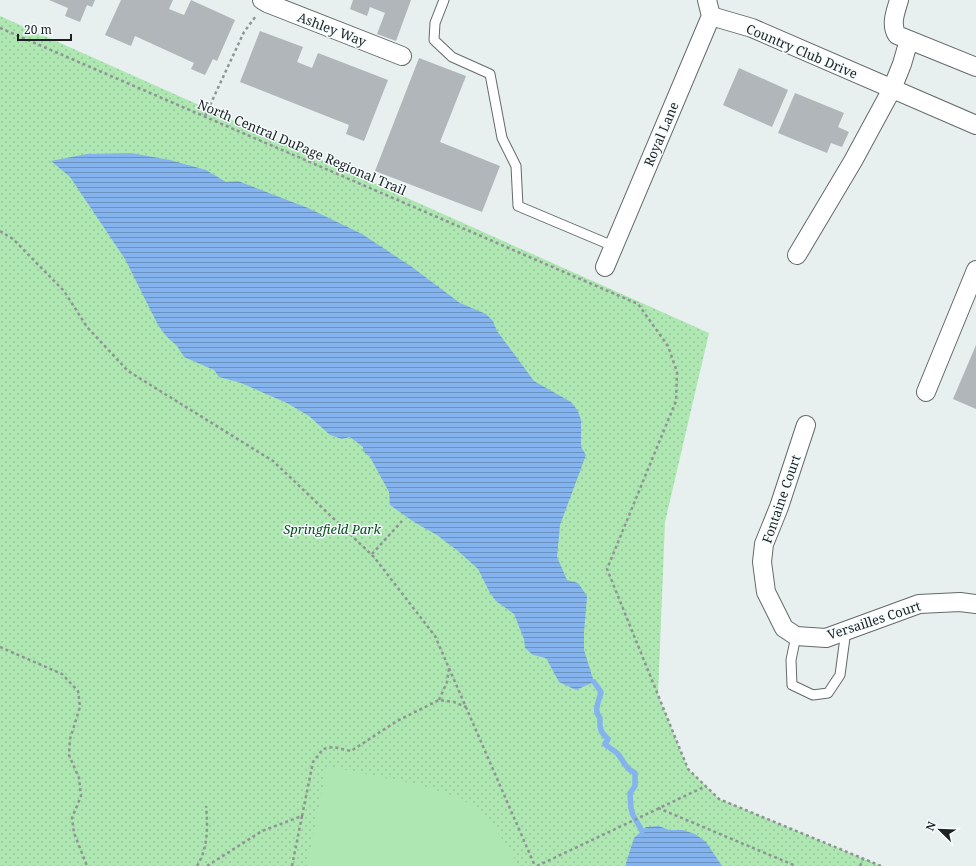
<svg xmlns="http://www.w3.org/2000/svg" width="976" height="866" font-family="'Noto Serif',serif">
	<style>
		.grass { fill: url(#grass-dots) }
		.garden { fill: #aee7b2 }
		.water { fill: url(#water-rules) }
		.lines { fill: none; stroke-linecap: round; stroke-linejoin: round }
		.stream { stroke: #84b3ee; stroke-width: 5.5 }
		.building { fill: #b0b6b9 }
		.lane-casing { stroke: #636a6a; stroke-width: 11 }
		.street-casing { stroke: #636a6a; stroke-width: 20 }
		.path { stroke: #8f9494; stroke-width: 2.5; stroke-dasharray: 3 3; stroke-linecap: butt }
		.lane { stroke: #fff; stroke-width: 9 }
		.street { stroke: #fff; stroke-width: 18 }
		.labels { text-anchor: middle; stroke-width: 3; stroke-linejoin: round; paint-order: stroke }
		.street-label { font-size: 13px; fill: #1e2121; stroke: #f5fcfd }
		.park-label { font-size: 13px; font-style: italic; fill: #0b4d1a; stroke: #f5fcfd }
	</style>
	<defs>
		<pattern id="grass-dots" width="8" height="8" patternUnits="userSpaceOnUse"><rect width="8" height="8" fill="#aee7b2"/><path d="M2 2h.1M6 6h.1" fill="none" stroke="#95c699" stroke-width="1.8" stroke-linecap="round"/></pattern>
		<pattern id="water-rules" width="6" height="5" patternUnits="userSpaceOnUse"><rect width="6" height="5" fill="#84b3ee"/><path d="M0 2.5h6" fill="none" stroke="#6b91c0"/></pattern>
	</defs>
	<rect width="100%" height="100%" fill="#e8efef"/>
	<!-- grass -->
	<path class="grass" d="M0,16l709,317 -44,189 -7,173 30,74 31,30 162,67h-881z"/>
	<!-- garden -->
	<path class="garden" d="M327,766l96,20 38,12 24,18 19,25 15,25h-212z"/>
	<!-- water -->
	<path class="water" d="M131,153l39,7 36,10 20,12 12,-1 70,27 54,26 50,33 48,36 26,11 7,7 4,10 37,50 37,21 7,9 3,9v27l5,8 -26,70 -3,32 10,23 11,3 9,13 -3,36v18l10,32 -18,8 -17,-8 -13,-24 -13,-3 -8,-7 -1,-9 -10,-25 -18,-13 -6,-8 -12,-24 -20,-18 -21,-16 -23,-13 -24,-17 -1,-13 -19,-35 -7,-6v-4l-13,-10 -8,2 -12,-4 -21,-19 -22,-13 -46,-20 -22,-6 -5,-7 -30,-13 -7,-11 -11,-10 -8,-11 -33,-66 -55,-82 -19,-16 36,-7z
		M659,826l10,4h14l12,4 11,8 16,24h-96v-3l8,-25 12,-11z"/>
	<g class="lines">
		<!-- stream -->
		<path class="stream" d="M594,682l7,10c-2,10 -8,18 -1,26 -1,10 1,15 8,21l-3,5c4,4 9,6 13,10 6,8 8,15 17,19v13l-5,7 1,15 2,7 9,16"/>
	</g>
	<!-- building -->
	<path class="building" d="M49,0h46l-3,7 -5,-2 -7,17 -15,-6 3,-8z
		M121,0h52l-4,9 15,6 7,-15 44,20 -18,41 -4,-2 -8,16 -14,-6 3,-6 -59,-27 -4,10 -26,-11z
		M353,0h58l-15,41 -19,-7 8,-21 -15,-6 -3,9 -17,-7z
		M260,31l43,16 -6,15 15,6 6,-15 70,27 -24,61 -18,-7 3,-9 -109,-43z
		M419,58l47,18 -26,66 60,24 -18,46 -107,-41z
		M739,68l49,22 -16,37 -49,-22z
		M795,93l49,20 -6,14 11,5 -7,15 -11,-4 -4,10 -49,-20z
		M976,345v64l-23,-10z"/>
	<g class="lines">
		<defs>
			<path id="lane" d="M444,0l-9,23 -1,17 18,17 38,17 12,64 14,28 2,40 95,40
				M796,636l-5,24 1,25 21,10 15,-2 12,-18 6,-45"/>
			<path id="street" d="M262,0l5,3 135,53
				M899,0c-3,11 -9,24 -2,35l79,32
				M711,16l41,12 224,97
				M797,255l56,-94 39,-72 10,-25 7,-24
				M605,267l106,-251 -4,-16
				M926,392l50,-122
				M806,425l-27,82 -15,37 -2,18 4,30 18,36 12,8 30,2 93,-34 41,-2 16,2"/>
		</defs>
		<!-- lane casing -->
		<use href="#lane" class="lane-casing"/>
		<!-- street casing -->
		<use href="#street" class="street-casing"/>
		<!-- path -->
		<path class="path" d="M0,28l638,276 30,42 9,26 -1,29 -69,168 81,200 31,30 162,67
			M205,116l39,-84 12,-16
			M0,231l13,8 51,52 23,36 41,44 145,90 101,96 61,79 100,230
			M372,554l30,-33
			M0,647l62,27 16,17 2,16 -10,32 -1,16 10,23 2,18 -9,22 2,15 13,33
			M439,700l8,-18 2,-14
			M658,808l138,58
			M197,866c11,-18 11,-39 9,-60
			M207,866l55,-35 40,-15 11,-54 10,-13 10,-2 18,4 46,-30 42,-21 15,2 12,5
			M292,866l10,-50
			M537,866l169,-80
			M860,866l3,-7"/>
		<!-- lane -->
		<use href="#lane" class="lane"/>
		<!-- street -->
		<use href="#street" class="street"/>
	</g>
	<g class="labels">
		<!-- street labels -->
		<g class="street-label">
			<text transform="translate(332 29) rotate(21)" y="5">Ashley Way</text>
			<text transform="translate(802 51) rotate(23)" y="5">Country Club Drive</text>
			<text transform="translate(661 134) rotate(-67)" y="5">Royal Lane</text>
			<text transform="translate(302 147) rotate(23)" y="5">North Central DuPage Regional Trail</text>
			<text transform="translate(781 499) rotate(-71)" y="5">Fontaine Court</text>
			<text transform="translate(874 620) rotate(-18)" y="5">Versailles Court</text>
		</g>
		<!-- park labels -->
		<g class="park-label">
			<text x="332" y="534">Springfield Park</text>
		</g>
	</g>
	<!-- north arrow -->
	<g transform="translate(940 830) rotate(293)" stroke="#f5fcfd" stroke-width="3" paint-order="stroke">
	<path d="M0-3L7 15L0 10L-7 15Z" fill="#1e2121"/>
	<text y="-6" font-size="11" font-weight="bold" text-anchor="middle" fill="#1e2121">N</text>
	</g>
	<!-- scale -->
	<path d="M18 34v6h53v-6" fill="none" stroke="#1e2121" stroke-width="2"/>
	<text x="24" y="34" font-size="12" fill="#1e2121" stroke="#f5fcfd" stroke-width="3" paint-order="stroke">20 m</text>
</svg>
